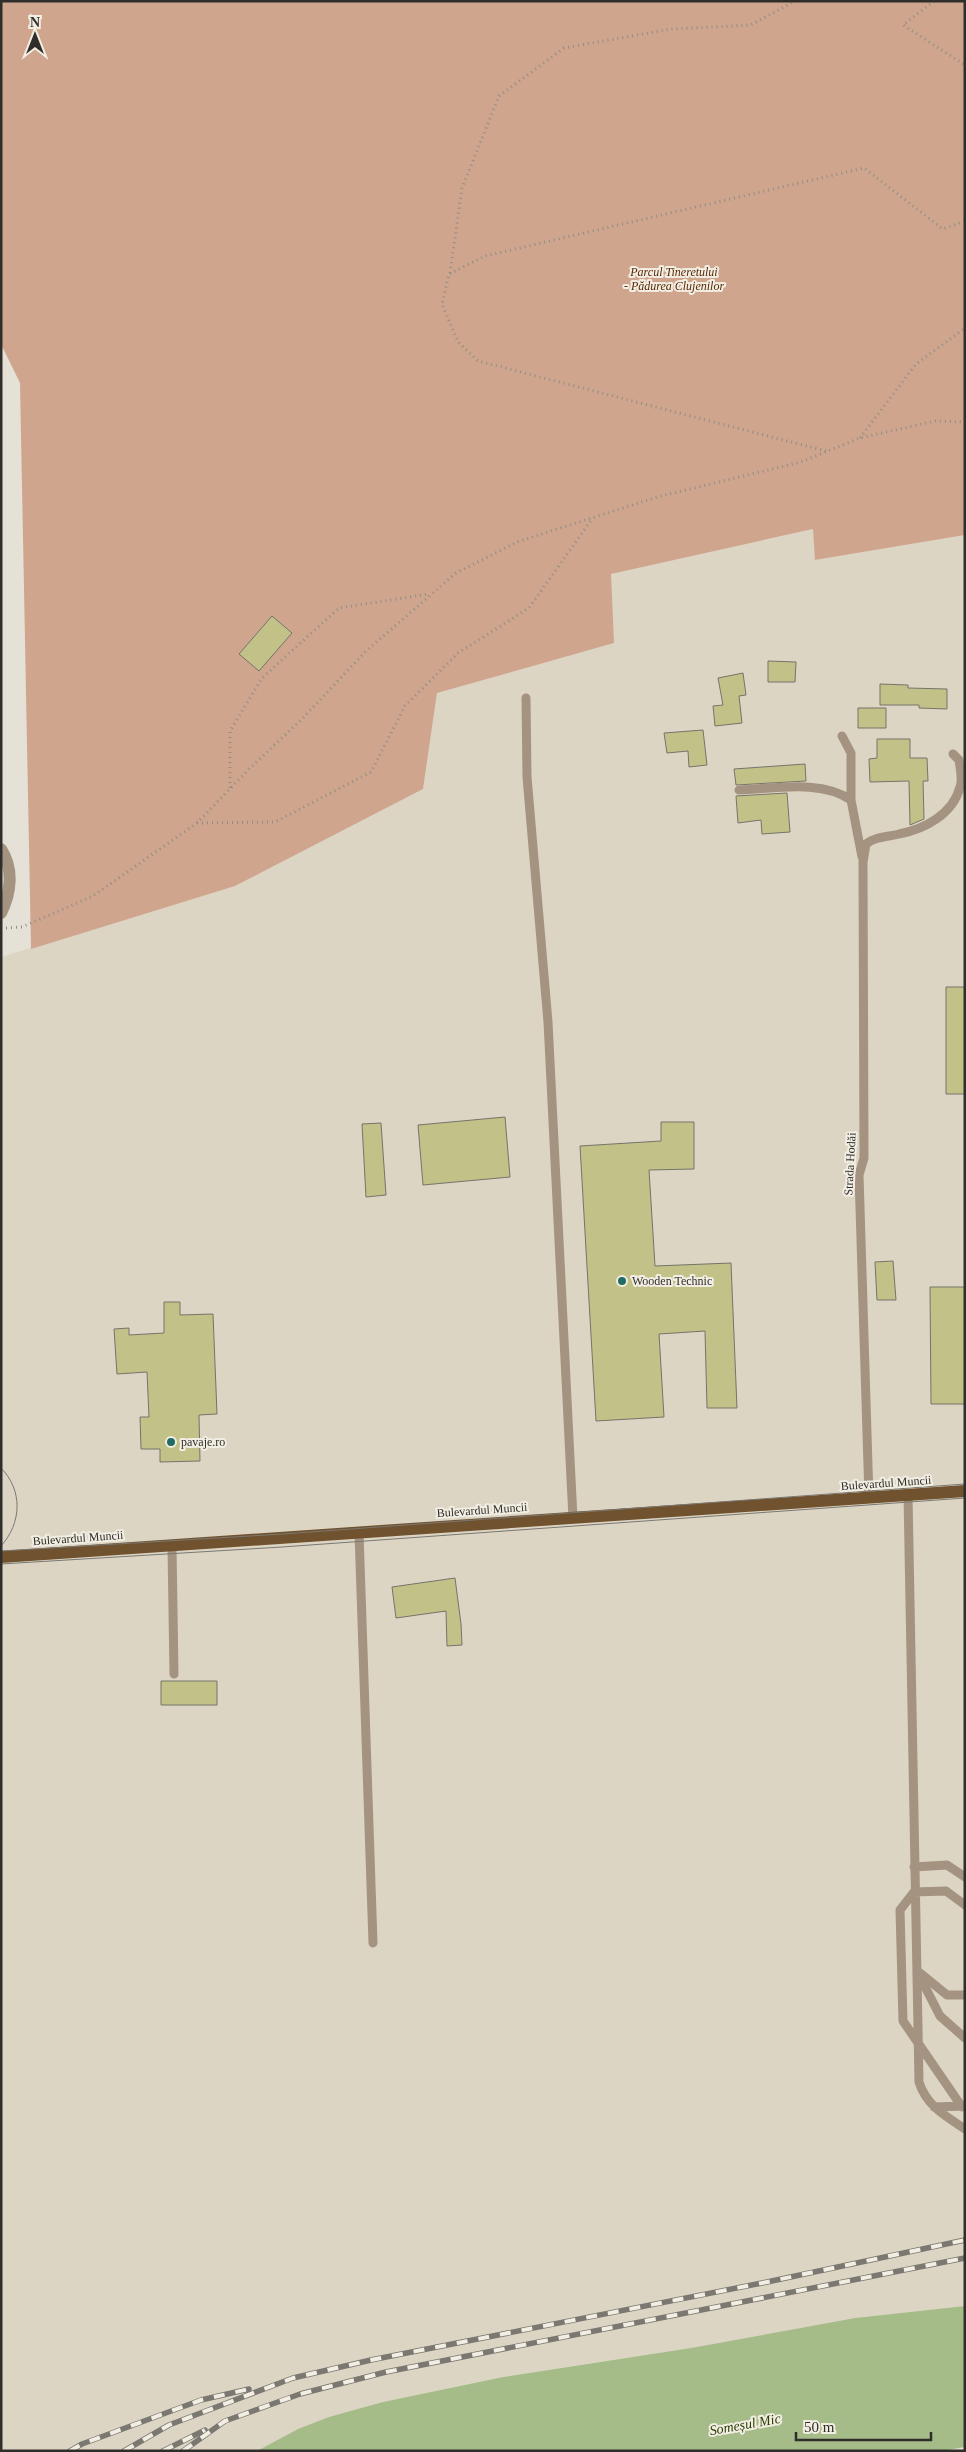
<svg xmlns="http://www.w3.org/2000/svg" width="966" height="2452" font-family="Georgia,serif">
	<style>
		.built { fill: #dcd5c4 }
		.green { fill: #cfa58e }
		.water { fill: #a6bc88 }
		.building { fill: #c2c188; stroke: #74746b }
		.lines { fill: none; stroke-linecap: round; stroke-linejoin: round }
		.path { stroke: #918d86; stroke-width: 3; stroke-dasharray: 1 4; stroke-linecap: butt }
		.service { stroke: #a49380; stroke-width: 9 }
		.minor { stroke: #a49380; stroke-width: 12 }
		.primary { stroke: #70522f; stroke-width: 12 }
		.tram { stroke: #7a7871; stroke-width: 1 }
		.rail-casing { stroke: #7a7871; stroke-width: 5.5 }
		.rail { stroke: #f2eee3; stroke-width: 4; stroke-dasharray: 11; stroke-linecap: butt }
		.poi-dot { fill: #236c63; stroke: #f2eee3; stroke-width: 2 }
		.labels { text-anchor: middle; stroke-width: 4; stroke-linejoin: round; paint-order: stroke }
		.park-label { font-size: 12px; font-style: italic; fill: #592805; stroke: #f2eee3 }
		.street-label { font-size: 12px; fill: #302e2a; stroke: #f2eee3 }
		.poi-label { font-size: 12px; fill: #302e2a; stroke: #f2eee3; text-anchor: start }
		.water-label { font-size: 14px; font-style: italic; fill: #2c3f02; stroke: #f2eee3 }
	</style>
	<rect width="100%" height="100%" fill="#e5e1d6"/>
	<!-- built -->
	<path class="built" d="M813,529l3,31 149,-25v1771l-110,12 -164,30 -189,29 -119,25 -85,27 -41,22h-256v-1494l234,-71 188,-97 14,-96 176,-50 -3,-69z"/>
	<!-- green -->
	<path class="green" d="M1,1h964v534l-150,25 -2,-31 -202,45 3,69 -177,50 -14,96 -188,97 -204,63 -11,-566 -19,-39z"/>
	<!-- water -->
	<path class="water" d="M965,2306v141l-23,4h-685l41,-22 31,-12 54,-15 120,-25 188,-29 164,-30z"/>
	<!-- building -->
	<path class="building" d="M272,616l20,17 -33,38 -20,-17z
		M768,661l28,1 -1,20h-27z
		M743,673l3,22 -7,1 3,27 -27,3 -2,-20 10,-1 -5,-27z
		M880,684l28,1v3l39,1v20l-28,-1v-3h-39z
		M858,708h28v20h-28z
		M703,730l4,35 -18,2 -1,-16 -21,2 -3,-20z
		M877,739h33v19h17l1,23h-5l1,38 -14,6 -1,-44 -39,1 -1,-23 8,-1z
		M805,764l1,17 -70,4 -2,-16z
		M787,793l3,39 -28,2 -1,-14 -23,3 -2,-27z
		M946,987h19v107h-19z
		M505,1117l5,60 -87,8 -5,-60z
		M661,1122h33v47l-45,1 6,96 76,-3 6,145h-30l-2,-77 -46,3 5,83 -68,4 -16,-275 81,-5z
		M381,1123l5,72 -20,2 -4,-73z
		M893,1261l3,39h-19l-2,-38z
		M930,1287h35v117h-34z
		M164,1302h16v13l33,-1 4,100 -18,1 1,46 -40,1v-13h-19l-1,-32h9l-2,-45 -30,2 -3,-45 15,-1v7l35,-2z
		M455,1578l6,46 1,21 -15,1 -1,-35 -50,7 -4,-31z
		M161,1681h56v24h-56z"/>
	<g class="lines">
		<!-- path -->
		<path class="path" d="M934,1l-31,24 62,40
			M450,273l12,-85 37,-92 65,-48 107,-19 80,-4 44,-24
			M860,438l56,-74 49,-36
			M826,451l-348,-90 -20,-19 -16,-38 7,-30 36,-18 379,-88 79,61 22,-8
			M230,788v-57l32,-53 77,-70 90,-14
			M197,823l78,-1 96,-50 34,-66 53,-53 71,-45 63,-89
			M6,928l16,-1 71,-31 104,-73 51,-53 55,-52 62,-66 91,-79 61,-31 140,-45 144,-35 59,-24 75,-17 30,1"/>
		<!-- service -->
		<path class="service" d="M526,698l1,79 21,245 25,496
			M842,736l9,17v47l11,57
			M739,790c35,-1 82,-11 112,10
			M908,1495l11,587c7,23 26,34 46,47
			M869,1498l-10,-323 5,-17 -1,-296 3,-18c11,-8 21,-7 33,-10 26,-5 54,-20 61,-47 3,-8 0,-19 -1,-27l-6,-6
			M359,1533l14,410
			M172,1546l2,128
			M914,1867l33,-2 18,12
			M914,1892l-14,18 3,111 59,86
			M914,1892l32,-1 19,14
			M918,1973l22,43 25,22
			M920,1973l27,22h18
			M934,2107l31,-1"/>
		<!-- minor -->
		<path class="minor" d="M1,849c13,20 10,44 0,64"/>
		<!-- primary -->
		<path class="primary" d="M1,1557l964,-66"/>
		<!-- tram -->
		<path class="tram" d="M1,1468c22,22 21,55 0,78
			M1,1551l282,-17 682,-50
			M1,1564l281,-17 683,-49"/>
		<defs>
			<path id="rail" d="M70,2451l12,-7 119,-44 48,-11
				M124,2451l45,-26 124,-47 78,-18 396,-78 198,-42
				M163,2451l42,-21
				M183,2451l42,-30 75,-27 86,-22 579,-114"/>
		</defs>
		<!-- rail casing -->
		<use href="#rail" class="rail-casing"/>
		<!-- rail -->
		<use href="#rail" class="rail"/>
	</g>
	<!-- markers -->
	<g class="poi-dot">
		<circle cx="622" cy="1281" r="5"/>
		<circle cx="171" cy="1442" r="5"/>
	</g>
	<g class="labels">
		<!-- park labels -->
		<g class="park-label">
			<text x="674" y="276">Parcul Tineretului<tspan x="674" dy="14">- Pădurea Clujenilor</tspan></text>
		</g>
		<!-- street labels -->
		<g class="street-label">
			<text transform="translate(850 1164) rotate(-87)" y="4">Strada Hodăi</text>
			<text transform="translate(886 1483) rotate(-4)" y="4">Bulevardul Muncii</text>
			<text transform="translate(482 1510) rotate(-4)" y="4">Bulevardul Muncii</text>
			<text transform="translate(78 1538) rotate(-4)" y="4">Bulevardul Muncii</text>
		</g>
		<!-- poi labels -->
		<g class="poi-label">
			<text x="632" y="1285">Wooden Technic</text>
			<text x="181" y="1446">pavaje.ro</text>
		</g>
		<!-- water labels -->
		<g class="water-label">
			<text transform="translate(745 2424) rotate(-10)" y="5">Someșul Mic</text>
		</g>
	</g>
	<!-- border -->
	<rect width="966" height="2452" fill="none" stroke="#302e2a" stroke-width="5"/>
	<!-- north arrow -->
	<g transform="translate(35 35)" stroke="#f2eee3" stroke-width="4" paint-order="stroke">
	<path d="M0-4L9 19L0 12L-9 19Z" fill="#302e2a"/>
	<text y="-8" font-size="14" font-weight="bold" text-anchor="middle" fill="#302e2a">N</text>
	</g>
	<!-- scale -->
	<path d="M796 2432v8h135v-8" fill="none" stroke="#302e2a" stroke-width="2.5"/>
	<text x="804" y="2432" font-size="15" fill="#302e2a" stroke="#f2eee3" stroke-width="4" paint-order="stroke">50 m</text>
</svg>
